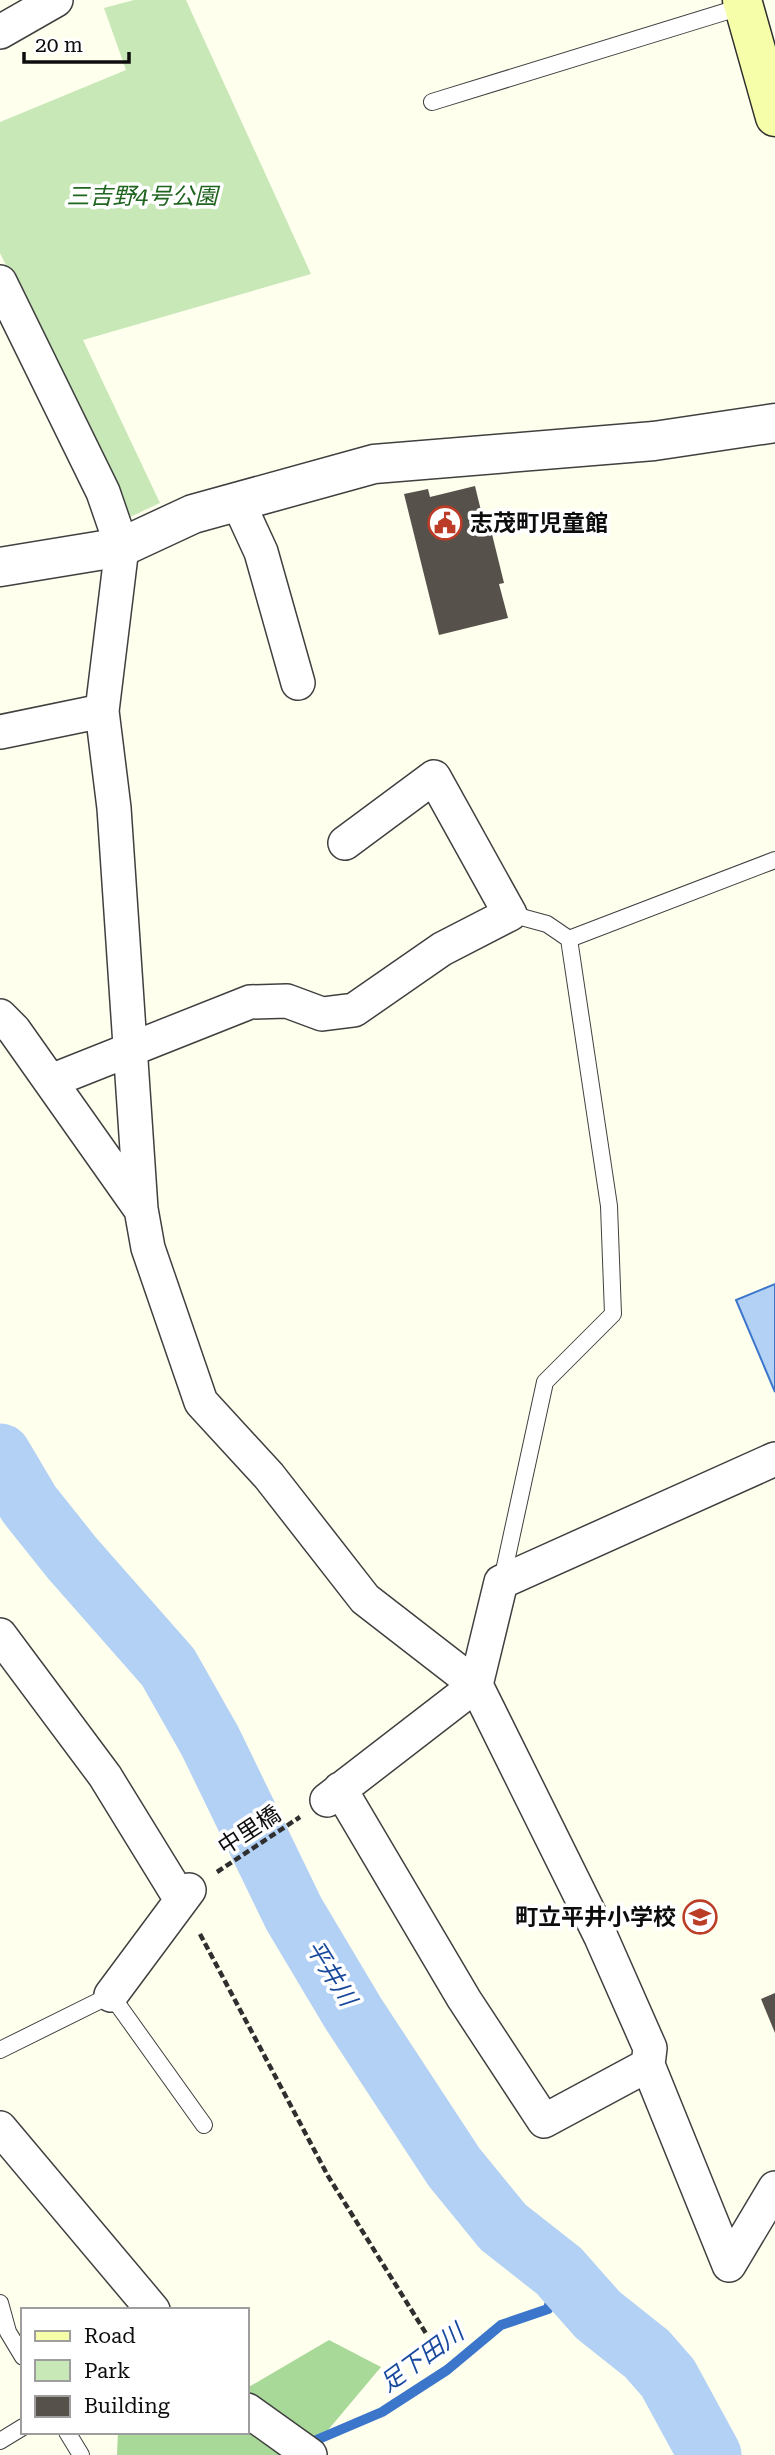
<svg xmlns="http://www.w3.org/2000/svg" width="775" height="2455" font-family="'Roboto Serif','Noto Sans JP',serif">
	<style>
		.green { fill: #c8e8b8 }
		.forest { fill: #a8d998 }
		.water { fill: #b3d0f5; stroke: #3c76cb; stroke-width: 2 }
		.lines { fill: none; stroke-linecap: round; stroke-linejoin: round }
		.stream { stroke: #3c76cb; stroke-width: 10 }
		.river { stroke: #b3d0f5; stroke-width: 63 }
		.building { fill: #56514a }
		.service-casing { stroke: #404040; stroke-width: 18 }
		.minor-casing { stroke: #404040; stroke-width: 36 }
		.tertiary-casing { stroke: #404040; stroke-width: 41 }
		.secondary-casing { stroke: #2f2f2f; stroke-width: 41 }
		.path { stroke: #2f2f2f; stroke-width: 4.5; stroke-dasharray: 7 3.5; stroke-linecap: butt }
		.service { stroke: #fff; stroke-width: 16 }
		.minor { stroke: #fff; stroke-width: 33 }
		.tertiary { stroke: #fff; stroke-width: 38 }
		.secondary { stroke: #f6feaa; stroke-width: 38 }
		.labels { text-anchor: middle; stroke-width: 7; stroke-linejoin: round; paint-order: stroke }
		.park-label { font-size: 23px; font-style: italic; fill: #1f641f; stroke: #fff }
		.poi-label { font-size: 23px; font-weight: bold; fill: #0d0d0d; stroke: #fff; text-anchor: start }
		.street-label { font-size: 23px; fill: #0d0d0d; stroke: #fff }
		.water-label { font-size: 24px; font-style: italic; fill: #18499d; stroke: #fff }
	</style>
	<rect width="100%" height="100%" fill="#ffe"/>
	<!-- green -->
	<path class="green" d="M134,0h52l125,274 -228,66 77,163 -30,14 -130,-264v-131l126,-52 -22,-62z"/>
	<!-- forest -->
	<path class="forest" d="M329,2340l52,27 -74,88h-190l1,-23h129v-44z"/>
	<!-- water -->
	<path class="water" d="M775,1284v108l-39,-92z"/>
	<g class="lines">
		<!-- stream -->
		<path class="stream" d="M307,2444l75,-32 65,-42 54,-45 47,-16 11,-38"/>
		<!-- river -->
		<path class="river" d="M0,1455l29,49 43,54 96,109 42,74 84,173 59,99 101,154 49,60 56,44 39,44 49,39 21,24 42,77"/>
	</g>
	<!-- building -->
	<path class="building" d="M475,486l9,37 5,-1 15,61 -5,1 9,34 -69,17 -35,-141 24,-5 2,8z
		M775,1993v40l-14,-34z"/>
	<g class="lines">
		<defs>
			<path id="service" d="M432,102l312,-96
				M569,939l206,-79
				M502,1580l43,-198 68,-68 -4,-108 -40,-267 -22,-15 -37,-10
				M0,2050l111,-55 93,130
				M0,2303l8,29 15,25
				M67,2432l14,23
				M0,2441l23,-14"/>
			<path id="minor" d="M0,32l56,-32
				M0,282l103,210 19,55 -20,164 12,97 27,401 7,39 53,154 68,74 96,123 111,86 125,252 49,111 -2,17 81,200
				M238,502l23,50 37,131
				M0,732l102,-21
				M0,1016l14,14 125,177
				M51,1081l199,-79 37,-1 35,13 32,-4 88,-61 68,-35 -76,-137 -89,66
				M0,1635l105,141 75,122
				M340,1789l124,210 80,122 104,-56
				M327,1800l149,-115 25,-103 274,-123
				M111,1995l78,-105
				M0,2128l153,182
				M729,2265l46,-77
				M247,2410l63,45"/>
			<path id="tertiary" d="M0,567l122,-20 71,-33 181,-50 280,-23 121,-18"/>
			<path id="secondary" d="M742,0l33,117"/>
		</defs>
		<!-- service casing -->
		<use href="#service" class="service-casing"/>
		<!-- minor casing -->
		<use href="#minor" class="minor-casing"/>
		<!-- tertiary casing -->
		<use href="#tertiary" class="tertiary-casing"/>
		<!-- secondary casing -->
		<use href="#secondary" class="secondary-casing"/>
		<!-- path -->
		<path class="path" d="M217,1872l83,-55
			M200,1934l128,242 99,159"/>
		<!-- service -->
		<use href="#service" class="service"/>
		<!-- minor -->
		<use href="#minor" class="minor"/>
		<!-- tertiary -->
		<use href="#tertiary" class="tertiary"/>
		<!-- secondary -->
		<use href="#secondary" class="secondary"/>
	</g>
	<!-- icons -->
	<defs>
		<symbol id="civic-ring" viewBox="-11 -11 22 22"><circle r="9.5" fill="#fff" stroke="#bb3d27" stroke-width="1.5"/><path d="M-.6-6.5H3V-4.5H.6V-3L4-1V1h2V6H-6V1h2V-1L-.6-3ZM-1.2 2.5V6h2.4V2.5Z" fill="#bb3d27"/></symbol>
		<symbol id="school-ring" viewBox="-11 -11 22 22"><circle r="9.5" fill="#fff" stroke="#bb3d27" stroke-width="1.5"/><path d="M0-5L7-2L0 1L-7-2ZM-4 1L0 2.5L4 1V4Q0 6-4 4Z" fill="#bb3d27"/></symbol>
	</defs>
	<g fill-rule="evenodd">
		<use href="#civic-ring" x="426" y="504" width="38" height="38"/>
		<use href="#school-ring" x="681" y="1898" width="38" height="38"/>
	</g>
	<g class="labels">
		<!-- park labels -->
		<g class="park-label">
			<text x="142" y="204">三吉野4号公園</text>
		</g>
		<!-- poi labels -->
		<g class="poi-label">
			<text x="470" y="531">志茂町児童館</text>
			<text x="676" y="1925" text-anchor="end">町立平井小学校</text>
		</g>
		<!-- street labels -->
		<g class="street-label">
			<text transform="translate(249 1830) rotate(-33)" y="8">中里橋</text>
		</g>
		<!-- water labels -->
		<g class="water-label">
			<text transform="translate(331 1973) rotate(58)" y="8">平井川</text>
			<text transform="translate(422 2358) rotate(-36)" y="8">足下田川</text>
		</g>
	</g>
	<!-- legend -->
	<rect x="21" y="2308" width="228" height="126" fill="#ffffff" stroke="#9e9e9e" stroke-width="2"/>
	<rect x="35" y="2331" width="35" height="10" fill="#f6feaa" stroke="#9e9e9e" stroke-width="2"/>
	<text x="84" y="2343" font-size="21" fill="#0d0d0d">Road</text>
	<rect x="35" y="2360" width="35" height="21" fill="#c8e8b8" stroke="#9e9e9e" stroke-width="2"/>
	<text x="84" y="2378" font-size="21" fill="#0d0d0d">Park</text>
	<rect x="35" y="2396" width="35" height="21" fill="#56514a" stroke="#9e9e9e" stroke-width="2"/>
	<text x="84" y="2413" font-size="21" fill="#0d0d0d">Building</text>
	<!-- scale -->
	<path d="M24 52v10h105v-10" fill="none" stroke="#0d0d0d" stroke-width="3.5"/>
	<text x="35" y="52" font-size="21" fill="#0d0d0d" stroke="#ffffff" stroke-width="5" paint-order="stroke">20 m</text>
</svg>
